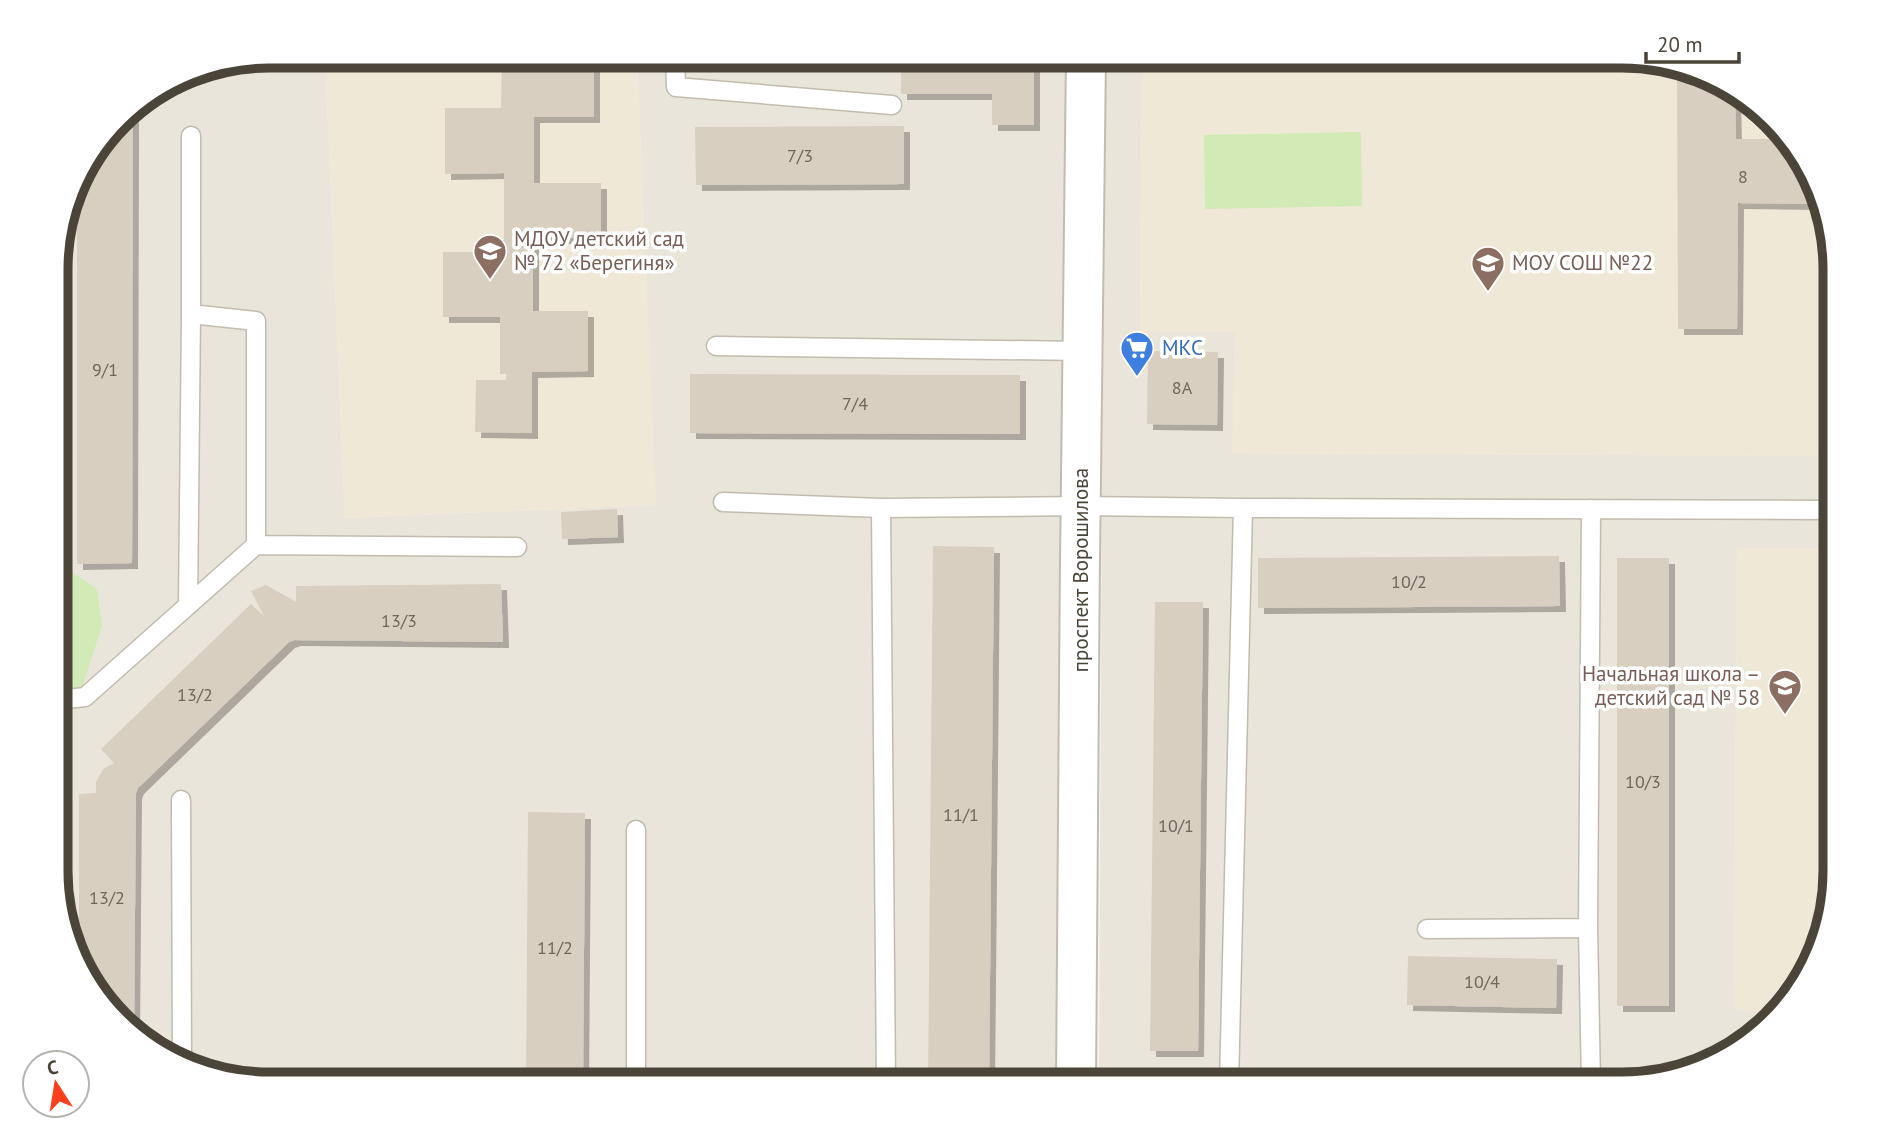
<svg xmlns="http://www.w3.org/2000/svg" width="1891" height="1140" font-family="'PT Sans',sans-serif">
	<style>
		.residential { fill: #eae5da }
		.education { fill: #efe8d6 }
		.green { fill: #d2eab5 }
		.building { fill: #d8cfc1; filter: url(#shadow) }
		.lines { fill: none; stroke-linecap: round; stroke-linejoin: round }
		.service-casing { stroke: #c2bbae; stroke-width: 21 }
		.tertiary-casing { stroke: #c2bbae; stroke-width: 42 }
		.service { stroke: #fff; stroke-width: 18 }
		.tertiary { stroke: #fff; stroke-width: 38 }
		.labels { text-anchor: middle; stroke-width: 7; stroke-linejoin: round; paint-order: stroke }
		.number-label { font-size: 18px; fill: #6e675b }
		.education-label { font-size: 21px; fill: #785e54; stroke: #fff; text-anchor: start }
		.shop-label { font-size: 21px; fill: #366cbe; stroke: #fff; text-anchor: start }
		.street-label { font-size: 21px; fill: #4b4439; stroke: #fff }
		.rim { fill: none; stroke: #4b4439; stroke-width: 9 }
	</style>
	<defs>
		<filter id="shadow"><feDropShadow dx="6" dy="6" stdDeviation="0" flood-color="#0004"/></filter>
	</defs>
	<rect width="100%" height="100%" fill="#f6f3ec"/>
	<!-- residential -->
	<path class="residential" d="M269,56h56l20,462 310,-13 -18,-449h434l-7,1028h-795l-107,-29 -70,-66 -34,-91v-656l20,-68 50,-65 60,-37z
		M1104,56h38l-2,275 95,1 -2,121 602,3v92h-98l-3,462 39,1 -44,44 -93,29h-537z"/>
	<!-- education -->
	<path class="education" d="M325,56h312l19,449 -311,13z
		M1142,56h480l107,29 70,66 36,104v201l-603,-3 3,-121 -95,-1z
		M1737,548h98v337l-29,93 -33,33 -39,-1z"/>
	<!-- green -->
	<path class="green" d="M1361,132l1,74 -157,3 -1,-74z
		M58,529l6,34 4,6 29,20 5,37 -20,62 -24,5z"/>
	<!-- building -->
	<path class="building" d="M502,56h92v61h-60v66h67v55h-68v73h55v60l-56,1v61l-57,-1 1,-52h30v-6h-6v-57h-57v-65h61v-79l-59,1v-66h56z
		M901,56h133v69h-42v-31h-91z
		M1677,71l52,14 6,5 1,49h51l12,12 18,53 -79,-1 -1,126h-59z
		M143,100l-10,11 -1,452 -55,1v-387l51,-68z
		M904,126v58l-208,1 -1,-58z
		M1148,351l70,1 -1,73 -70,-1z
		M690,374l330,1v59l-330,-1z
		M617,509l1,28 -56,2 -1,-27z
		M933,546l61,1 -5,537h-61z
		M1559,556l1,50 -302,2v-50z
		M1617,558h52v448h-52z
		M501,584l2,58 -208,-2 -6,2 -151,146 -2,5 -2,236 -42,-40 -13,-35v-160l17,-1v-11l7,-13 11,-6 -13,-14 150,-145 13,12 -13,-25 15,-6 30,17v-16z
		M1155,602h48l-5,449h-48z
		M528,812l57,1 -2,271h-57z
		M1408,956l149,3 -1,49 -149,-3z"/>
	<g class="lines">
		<defs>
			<path id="service" d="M675,56l1,31 216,18
				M191,314l65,7v224
				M716,346l365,5
				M723,502l158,6 201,-2 161,2 592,2
				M881,508l5,576
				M1591,509l-3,419 3,156
				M188,605l3,-291v-178
				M58,700l27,-3 171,-152 261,2
				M181,800l1,261
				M1427,929l161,-1
				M636,1084v-254
				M1229,1084l14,-576"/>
			<path id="tertiary" d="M1076,1084c3,-343 4,-685 10,-1028"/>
		</defs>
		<!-- service casing -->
		<use href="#service" class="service-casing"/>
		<!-- tertiary casing -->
		<use href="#tertiary" class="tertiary-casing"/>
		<!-- service -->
		<use href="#service" class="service"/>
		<!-- tertiary -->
		<use href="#tertiary" class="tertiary"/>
	</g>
	<!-- icons -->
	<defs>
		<symbol id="school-pin" viewBox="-11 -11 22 30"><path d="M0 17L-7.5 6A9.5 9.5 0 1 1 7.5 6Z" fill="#8d6e63" stroke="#fff"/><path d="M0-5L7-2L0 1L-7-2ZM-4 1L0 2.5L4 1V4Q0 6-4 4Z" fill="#fff"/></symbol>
		<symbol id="supermarket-pin" viewBox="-11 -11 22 30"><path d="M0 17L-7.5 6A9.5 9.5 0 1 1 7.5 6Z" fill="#3f7fe0" stroke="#fff"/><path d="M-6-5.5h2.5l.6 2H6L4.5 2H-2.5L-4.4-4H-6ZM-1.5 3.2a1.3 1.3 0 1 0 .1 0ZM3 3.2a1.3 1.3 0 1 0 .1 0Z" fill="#fff"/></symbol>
	</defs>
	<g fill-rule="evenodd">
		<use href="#school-pin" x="471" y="232" width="38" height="52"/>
		<use href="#school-pin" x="1469" y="244" width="38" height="52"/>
		<use href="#supermarket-pin" x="1118" y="329" width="38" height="52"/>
		<use href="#school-pin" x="1766" y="667" width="38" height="52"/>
	</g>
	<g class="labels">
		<!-- number labels -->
		<g class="number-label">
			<text x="800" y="162">7/3</text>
			<text x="1743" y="183">8</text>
			<text x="105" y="376">9/1</text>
			<text x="1182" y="394">8А</text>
			<text x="855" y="410">7/4</text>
			<text x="1409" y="588">10/2</text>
			<text x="399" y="627">13/3</text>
			<text x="195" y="701">13/2</text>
			<text x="1643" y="788">10/3</text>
			<text x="961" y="821">11/1</text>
			<text x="1176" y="832">10/1</text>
			<text x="107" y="904">13/2</text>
			<text x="555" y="954">11/2</text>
			<text x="1482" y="988">10/4</text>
		</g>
		<!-- education labels -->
		<g class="education-label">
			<text x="514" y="246">МДОУ детский сад<tspan x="514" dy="24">№ 72 «Берегиня»</tspan></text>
			<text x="1512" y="270">МОУ СОШ №22</text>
			<text x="1760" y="681" text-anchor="end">Начальная школа –<tspan x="1760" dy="24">детский сад № 58</tspan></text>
		</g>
		<!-- shop labels -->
		<g class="shop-label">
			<text x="1162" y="355">МКС</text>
		</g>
		<!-- street labels -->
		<g class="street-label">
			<text transform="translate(1081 570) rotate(-90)" y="7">проспект Ворошилова</text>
		</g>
	</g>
	<!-- crop -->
	<path d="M0 0H1891V1140H0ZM269 68H1622A201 201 0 0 1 1823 269V871A201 201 0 0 1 1622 1072H269A201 201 0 0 1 68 871V269A201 201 0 0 1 269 68Z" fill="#fff" fill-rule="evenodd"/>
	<path class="rim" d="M269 68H1622A201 201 0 0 1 1823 269V871A201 201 0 0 1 1622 1072H269A201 201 0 0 1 68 871V269A201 201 0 0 1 269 68Z"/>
	<!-- north arrow -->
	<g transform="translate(56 1084) rotate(348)"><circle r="33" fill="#ffffff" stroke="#b7b4b0" stroke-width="2"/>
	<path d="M0-5L12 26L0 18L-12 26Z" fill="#fc3f1d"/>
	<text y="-10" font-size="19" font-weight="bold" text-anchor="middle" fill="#4b4439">С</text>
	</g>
	<!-- scale -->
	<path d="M1646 52v10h93v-10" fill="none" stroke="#4b4439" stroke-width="3.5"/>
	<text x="1657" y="52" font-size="21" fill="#4b4439" stroke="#ffffff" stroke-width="5" paint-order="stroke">20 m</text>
</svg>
